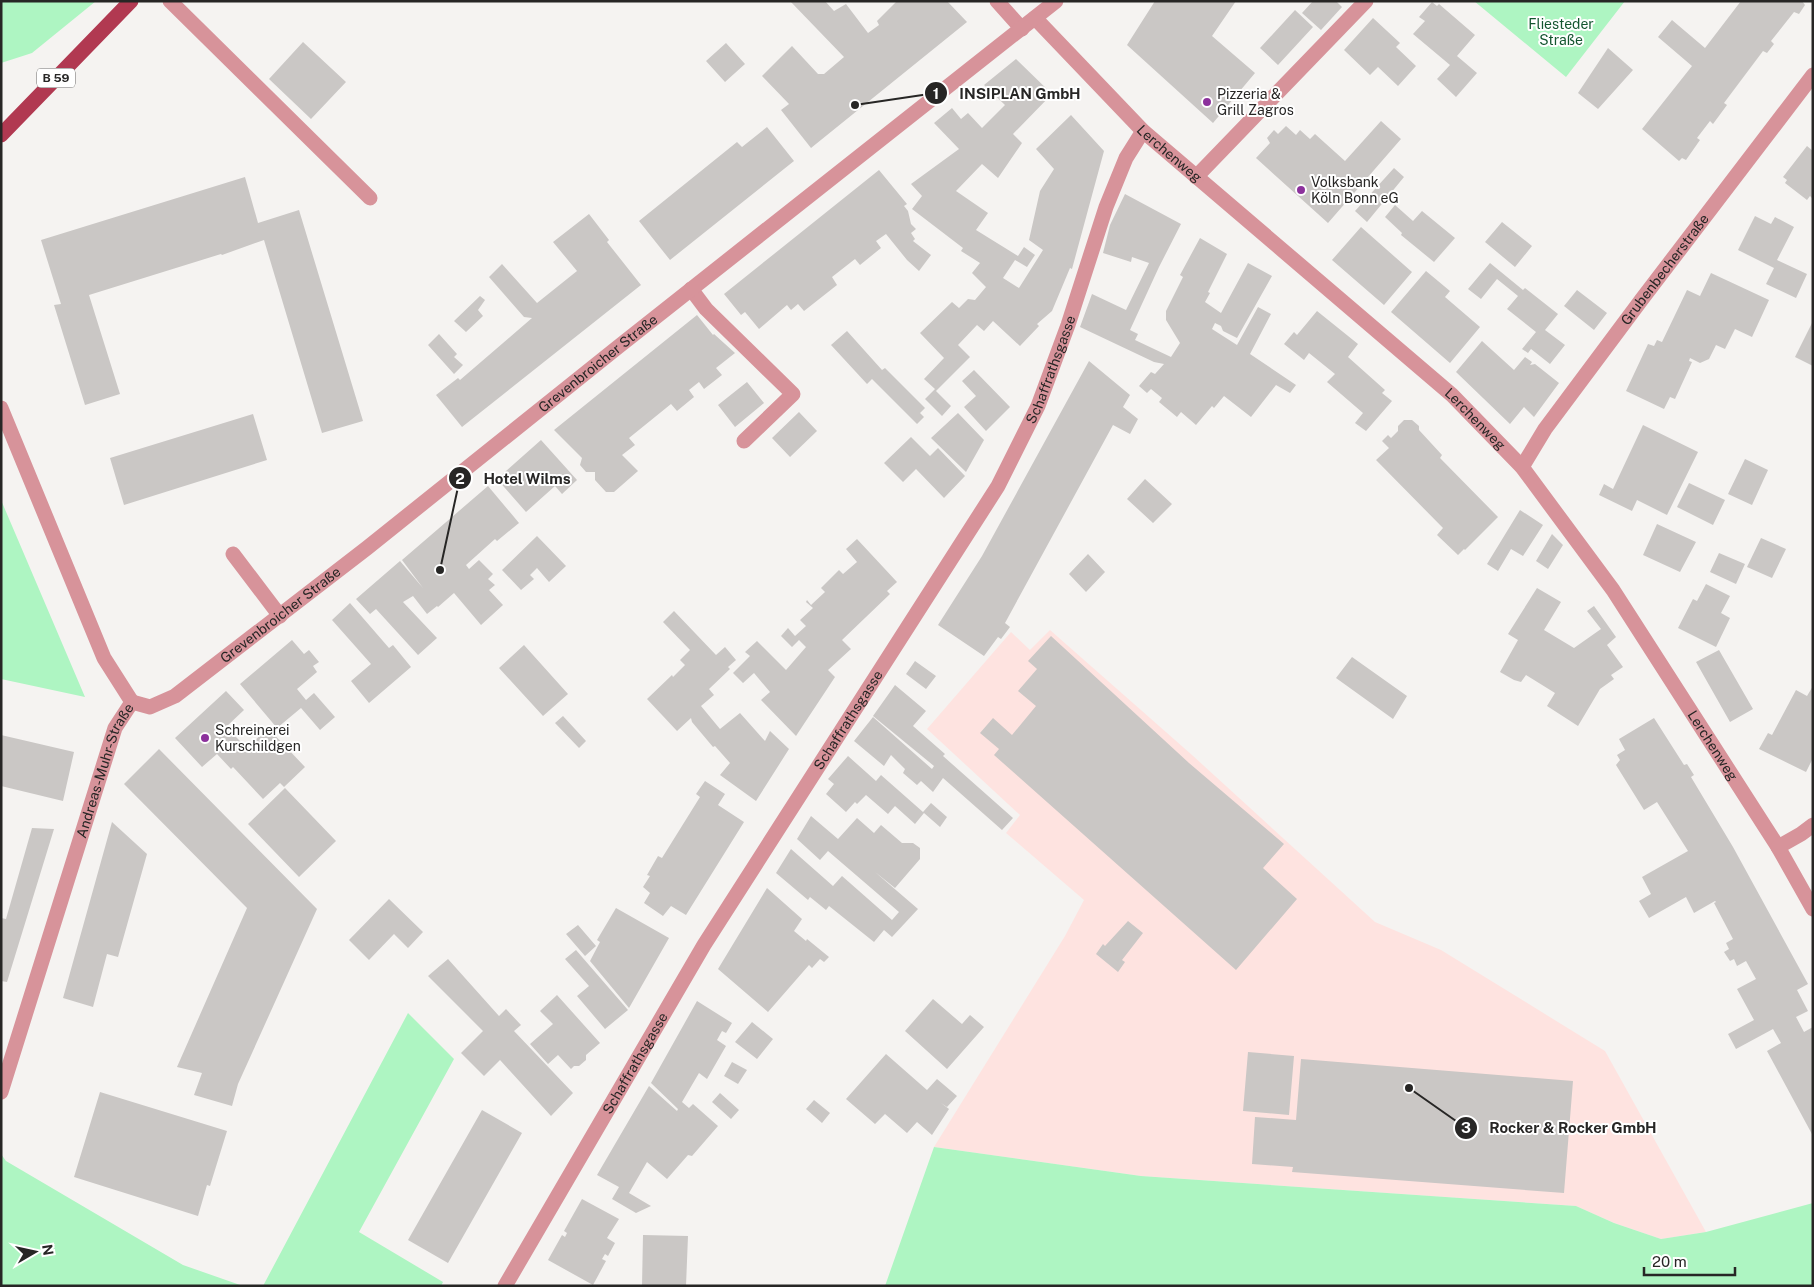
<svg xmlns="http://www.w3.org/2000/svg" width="1814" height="1287" font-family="'Public Sans',sans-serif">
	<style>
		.industrial { fill: #fee3e0 }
		.green { fill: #aef5c2 }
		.building { fill: #cac7c5 }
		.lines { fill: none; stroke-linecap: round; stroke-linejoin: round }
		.minor { stroke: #d7939a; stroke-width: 15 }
		.major { stroke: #b13951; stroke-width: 15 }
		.poi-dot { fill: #8c319c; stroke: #fff; stroke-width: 2 }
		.labels { text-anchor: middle; stroke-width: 4; stroke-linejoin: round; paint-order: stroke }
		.shield { fill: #fff; stroke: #686766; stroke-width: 1 }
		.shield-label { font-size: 12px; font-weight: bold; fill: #272625 }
		.park-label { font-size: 14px; fill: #13552f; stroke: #fff }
		.poi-label { font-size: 14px; fill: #272625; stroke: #fff; text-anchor: start }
		.street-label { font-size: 14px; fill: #272625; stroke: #fff }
		.leader { fill: none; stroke: #272625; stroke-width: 2 }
		.callout-dot { fill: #272625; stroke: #fff; stroke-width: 2 }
		.mark-label { font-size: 15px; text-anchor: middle; font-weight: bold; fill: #fff }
		.callout-label { font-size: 15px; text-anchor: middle; font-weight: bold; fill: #272625; stroke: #fff; stroke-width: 4; stroke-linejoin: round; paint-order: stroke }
	</style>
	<rect width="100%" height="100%" fill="#f5f3f1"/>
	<!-- industrial -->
	<path class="industrial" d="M1050,630l142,125 183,167 66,28 164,101 101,181 -45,7 -47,-16 -38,-17 -435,-30 -207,-29 131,-211 19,-36 -78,-67 14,-18 -93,-86 84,-97 19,18z"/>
	<!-- green -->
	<path class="green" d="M1,1h95l-64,52 -31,10z
		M1474,1h151l-59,76z
		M1,500l84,197 -84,-18z
		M408,1013l46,46 -95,173 84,50 -2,4h-178z
		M934,1147l207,29 435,30 38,17 47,16 45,-7 107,-29v83h-928z
		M1,1154l5,7 177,104 60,21h-242z"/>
	<!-- building -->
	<path class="building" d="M790,1h35l9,10 12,-7 22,29 11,-8 -2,-4 20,-20h50l20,21 -156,126 -30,-38 8,-6 -27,-28 30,-30 26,28h6l20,-17z
		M1155,1h81l-24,35 43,37 -42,50 -86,-78z
		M1313,1h23l6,6 -21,23 -19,-17z
		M1741,1h61l3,4 -6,9 -5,-2 -23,29 3,3 -7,9 -4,-2 -39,52 3,2 -14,19 -3,-3 -13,17 3,2 -14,20 -4,-2 -3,3 -37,-32 50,-63 -34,-29 14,-17 33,28z
		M1432,2l5,4 2,-2 36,31 -18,21 20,17 -21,24 -19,-18 13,-14 -37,-31 12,-13 -6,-4z
		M1295,10l18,17 -35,38 -18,-17z
		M1373,18l27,25 -4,4 20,19 -18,20 -20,-19 -8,8 -26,-25z
		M303,42l43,40 -35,37 -42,-40z
		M726,43l19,21 -20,18 -19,-21z
		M1608,48l25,22 -35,39 -20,-16z
		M1016,59l36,35 -39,40 9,9 -24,35 -16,-14 -26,27 32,22 -12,17 42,26 6,-9 11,8 -8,12 -12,-7 -12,18 16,10 24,-38 -14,-10 11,-49 14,-22 -18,-20 35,-34 33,36 -32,118 -2,-1 -18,43 -15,13 2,2 -19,20 -27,-25 -9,10 -7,-6 -19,20 12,12 -34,34 15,15 -9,10 -17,-17 10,-10 -11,-10 20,-21 -24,-25 32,-31 7,6 9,-9 7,1 11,-13 -14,-14 8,-10 -19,-12 2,-3 -51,-39 10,-13 -11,-12 48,-35 -25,-26 18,-15 9,11 7,-6 14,15 23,-23 -21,-20z
		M1381,121l20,18 -73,84 -72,-65 14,-15 -3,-5 7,-8 4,4 8,-8 10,9 4,-5 10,9 5,-5 30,27z
		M767,127l27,34 -124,99 -31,-39 98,-79 5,5z
		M1807,146l6,5v48l-3,-3 -3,4 -22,-17 2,-3 -4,-3z
		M1394,168l10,9 -37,45 -12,-11z
		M879,170l28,34 -3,2 4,5 3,13 5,5 -5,4 4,6 -2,2 18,14 -12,16 -12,-11 -21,-26 -10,7 5,7 -21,17 -5,-6 -23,18 5,8 -33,26 -6,-7 -7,6 -4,-5 -28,24 -14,-17 -4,3 -17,-21z
		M245,177l13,46 41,-13 64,211 -41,12 -58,-193 -42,15 -1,-1 -132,41 31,99 -35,11 -31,-100 7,-1 -20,-64z
		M1125,194l56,30 -22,43 -29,63 8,4 -3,6 36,17 9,-14 -14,-23v-9l17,-34 -3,-2 20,-37 27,16 -19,38 2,1 -5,9 16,11 27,-50 24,13 -35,62 -14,-7 -2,-5 -6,-3 -3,6 25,16 21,-38 13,7 -21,40 46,31 -6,8 -14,-8 -25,32 -27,-21 -10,12 -2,-2 -16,19 -15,-13 -4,5 -18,-15 3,-4 -11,-9 -4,4 -8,-7 12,-14 4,2 9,-10 -10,-2 -74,-35 12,-33 34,16 23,-47 -17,-6 -1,5 -28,-9 7,-28z
		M1395,205l18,16 9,-10 33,27 -21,24 -33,-27 1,-2 -17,-16z
		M589,214l20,26 -2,2 34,43 -179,142 -26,-32 22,-17 2,2 72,-62 -8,-1 -35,-40 13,-13 35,39 40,-32 -24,-29z
		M1755,216l16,8 4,-7 19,10 -17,33 30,14 -11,24 -30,-14 8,-16 -36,-18z
		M1502,222l30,24 -17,21 -30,-25z
		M1361,227l51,45 -28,33 -52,-45z
		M1490,263l33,27 2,-2 33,26 -13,16 20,15 -15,19 -19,-15 -3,4 -6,-4 14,-17 -29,-23 11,-13 -21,-17 -16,20 -13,-10z
		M1426,271l24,20 -5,6 35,30 -30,36 -59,-51z
		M1711,273l58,27 -17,37 -17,-8 -10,20 -9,-4 -7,14 -9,4 -10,-5 -1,3 3,1 -17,37 -5,-2 -6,12 -38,-18 22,-47 6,2 3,-6 5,2 25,-52 13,6z
		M1577,290l30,23 -13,17 -30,-24z
		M480,296l5,4 -7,10 5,6 -17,16 -12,-11z
		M1317,311l41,33 -10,13 37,33 -3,3 10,8 -26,30 -11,-8 8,-10 -36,-31 8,-8 -26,-21 -5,7 -20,-16 10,-12 3,3z
		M697,315l16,20 1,-1 21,19 -19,15 6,7 -18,14 -5,-7 -10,8 5,7 -17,14 -6,-7 -42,34 6,7 -13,10 16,16 -24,21h-8l-11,-12v-8h-9l-6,-7 2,-7 -28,-28z
		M1813,321v45l-18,-9z
		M847,331l35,39 3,-2 40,40 -5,5 4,4 -7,7 -45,-45 -5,5 -36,-39z
		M439,334l18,20 -3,3 9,8 -9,9 -26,-29z
		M1482,341l32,29 11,-13 7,5 -2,3 5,-1 24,19 -25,34 -10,-10 -14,17 -54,-52z
		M1089,361l41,34 -7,12 15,12 -8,15 -17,-9 -108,198 5,4 -9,12 -3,-2 -14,19 -46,-31 44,-69z
		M974,370l36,37 -24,24 -22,-24 12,-11 -14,-15z
		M747,382l17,21 -29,24 -17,-22z
		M799,412l18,19 -27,26 -18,-19z
		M958,413l26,27 -18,32 -35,-34z
		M253,414l14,46 -143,45 -14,-47z
		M1404,420h8l7,6v4l23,25 -2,3 58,59 -33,33 -1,-1 -6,6 -21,-20 6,-7 -67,-68 13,-12 -7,-7 6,-6 3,3 7,-7v-5z
		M1643,425l55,27 -31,63 -30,-15 -5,11 -33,-16 5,-11 9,5z
		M911,437l19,19 8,-8 27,28 -21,22 -28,-29 -13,13 -19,-19z
		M541,440l36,40 -15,14 -7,-8 -29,26 -29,-33z
		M1745,459l23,11 -16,35 -24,-11z
		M1145,479l27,25 -19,19 -26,-24z
		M1689,483l36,17 -12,25 -36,-18z
		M488,486l31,37 -22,18 -2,-2 -29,26 3,4 10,-9 14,14 -5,5 7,6 -6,5 14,15 -22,20 -27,-32 -16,14 -1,-1 -10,8 -14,-18 -10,6 34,36 -19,17 -42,-46 -6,5 -14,-15 44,-38 23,27 -21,-28z
		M1520,510l23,15 -20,31 -12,-7 -13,22 -11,-7z
		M1657,524l39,18 -16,30 -37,-17z
		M1552,534l11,11 -15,24 -12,-8z
		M537,536l29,30 -17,16 -12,-14 -7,7 4,4 -13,11 -19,-20z
		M1761,538l25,11 -14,29 -25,-11z
		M857,539l40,43 -10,9 3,3 -48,46 9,9 -23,21 7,7 -39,59 -35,-36 9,-8 -16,-19 -11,10 -10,-10 17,-17 -5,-4 12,-11 29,29 20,-23 -7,-7 -7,7 -11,-11 7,-8 7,8 11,-10 -6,-6 13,-12 -7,-6 1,-2 4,5 14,-13 -4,-4 18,-18 4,4 14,-12 -11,-13z
		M1719,553l26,11 -9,20 -26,-12z
		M1088,554l17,18 -19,20 -17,-18z
		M1706,584l24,12 -9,17 9,5 -14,29 -38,-19 15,-29 4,2z
		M1537,588l24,14 -17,28 30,18 27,-19 -14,-18 7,-5 22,31 -9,8 16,22 -12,8 3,4 -14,10 -22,37 -31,-20 8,-13 -29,-18 -5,7 -7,-2 -14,-8 18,-32 -10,-6z
		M350,603l39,45 4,-3 18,22 -42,36 -18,-22 20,-17 -39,-44z
		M674,611l42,44 9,-8 11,13 -8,7 2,2 -21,20 5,6 -13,11 19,23 20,-16 25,28 5,-10 19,18 -33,52 -36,-26 10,-12 -15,-17 -2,1 -21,-25 -1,-4 -14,13 -30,-32 25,-24 1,2 12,-12 -5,-5 10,-10 -27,-28z
		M1051,636l138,127 95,81 -21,24 34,31 -61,71 -242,-215 5,-6 -19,-16 13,-15 19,17 24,-29 -18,-15 19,-22 -9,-8z
		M292,640l12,14 5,-4 10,12 -6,4 4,6 -20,17 9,11 8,-7 21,24 -15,13 -19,-22 -24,20 -37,-44z
		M524,645l44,49 -25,22 -44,-48z
		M1719,650l34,59 -23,13 -34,-60z
		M1352,657l55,39 -14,23 -57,-41z
		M915,661l21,15 -10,13 -20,-15z
		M895,685l31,26 -13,15 32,28 -2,2 70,62 -11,12 -59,-52 -10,14 -12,-11 -4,4 -14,-12 2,-4 -14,-14 -7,11 -30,-25 19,-24 59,52 2,-3 -61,-50z
		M1813,686v72l-7,14 -47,-23 9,-16 4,2 24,-45 11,6z
		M226,691l18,19 -18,17 21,21 21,-20 37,39 -21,20 -4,-4 -17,16 -30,-32 -2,2 -14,-15 -15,13 -27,-29z
		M563,716l23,25 -7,7 -24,-25z
		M1654,718l30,47 3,-1 7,11 -3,2 42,70 75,137 -11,6 11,21 -12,6 8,15 9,-5v109l-46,-85 14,-8 -8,-14 -37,20 -8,-15 26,-14 -17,-31 19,-10 -10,-18 -9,5 -3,-7 -4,2 -6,-9 5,-3 -3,-6 7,-4 -19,-36 2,-1 -1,-1 -21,12 -8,-16 -37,21 -10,-17 12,-7 -9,-17 46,-26 -31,-49 -13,8 -28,-45 4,-5 -3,-5 8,-5 -6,-11z
		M1,735l73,17 -11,49 -62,-15z
		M159,749l158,160 -79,175 -6,22 -38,-11 8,-22 -25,-6 70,-159 -123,-124z
		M848,756l28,25 5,-6 42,37 8,-9 16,14 -7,10 -16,-14 -9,11 -20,-18 -7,8 -22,-19 -9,9 -2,-2 -9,10 -20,-18 8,-10 -6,-5z
		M705,781l20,13 -7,11 26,17 -58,93 -15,-9 -8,10 -19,-13 6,-10 -7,-6 7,-11 -3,-1 11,-19 4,2 38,-61 -4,-3z
		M285,788l51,53 -37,36 -51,-53z
		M811,816l27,23 19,-21 17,15 7,-8 21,18h11l7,5v11l-25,29 -20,-16 43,37 -26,28 -8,-7 -10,12 -45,-36 -3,4 -16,-13 -2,3 -32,-27 15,-24 42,37 9,-10 50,44 7,-8 -71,-61 -8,9 -23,-21z
		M112,822l35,32 -29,103 -11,-3 -14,53 -30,-9z
		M32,828l22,1 -47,153 -6,-1v-63l5,1z
		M767,888l35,31 -8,12 12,10 1,-2 22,18 -5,5 -4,-3 -8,9 -3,-3 -41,47 -50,-43z
		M389,899l34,33 -15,16 -14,-14 -25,26 -20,-20z
		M616,908l53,30 -40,70 -39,-47 10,-19 -3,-2z
		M1128,921l15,12 -21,27 3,2 -7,10 -22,-18 7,-10 2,2z
		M578,925l18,21 -11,10 -19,-22z
		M576,950l52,60 -23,19 -28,-33 12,-10 -24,-27z
		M448,959l51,57 7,-7 15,16 -7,6 59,62 -22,23 -51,-56 -16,16 -23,-23 22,-22 -55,-55z
		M557,995l43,48 -14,12v5l-7,6h-5l-3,3 -13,-14 -10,9 -18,-20 23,-20 -13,-13z
		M933,999l29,25 8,-9 14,12 -37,42 -42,-38z
		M697,1001l35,22 -6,10 -4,-2 -5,9 9,6 -19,33 -8,-6 -17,29 7,6 4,-4 25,22 -26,30 -4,-1 -21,24 -20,-17 -18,31 22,13 -15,7 -24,-14 7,-12 -22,-12 52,-89 28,25 1,-2 -27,-26z
		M752,1022l21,17 -16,20 -22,-17z
		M1248,1052l46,4 -5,59 -46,-4z
		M886,1054l41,36 10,-11 20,17 -10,11 -6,-4 8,6 -17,26 -15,-13 -10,11 -22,-19 -10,10 -29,-25z
		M1301,1059l272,22 -9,112 -272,-21 1,-5 -41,-3 3,-47 41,3z
		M732,1062l15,8 -9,14 -14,-8z
		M100,1092l127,39 -17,55 -3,-1 -9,31 -124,-39z
		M720,1093l19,17 -8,9 -19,-17z
		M814,1100l16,13 -8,10 -16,-14z
		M482,1110l40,23 -74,130 -40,-23z
		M582,1199l37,20 -12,19 8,5 -7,13 -3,-2 -3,5 4,2 -13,24 -45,-25 14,-25 3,2 2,-4 -3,-2z
		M643,1235l45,1 -2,50h-44z"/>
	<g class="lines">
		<!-- minor -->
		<g class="minor">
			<path d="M170,1l200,197"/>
			<path d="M997,1l25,28"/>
			<path id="s1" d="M1035,18l108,113 309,264 70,72 91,123 165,257 35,62"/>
			<path d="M1196,177l170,-176"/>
			<path d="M691,289l15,20 87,85 -49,47"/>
			<path d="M1,408l103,250 28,44"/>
			<path id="s2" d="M1522,467l23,-38 97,-130 171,-224"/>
			<path d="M233,554l47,62"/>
			<path id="s3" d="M132,702l18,5 25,-11 192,-148 251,-201 438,-346"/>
			<path d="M1778,847l23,-13 12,-9"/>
			<path id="s4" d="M1,1092l114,-364 17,-26"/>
			<path id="s5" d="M505,1286l199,-341 294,-459 40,-80 30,-81 38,-118 20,-49 17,-27"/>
		</g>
		<!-- major -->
		<path class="major" d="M1,135l130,-134"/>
	</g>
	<!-- markers -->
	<g class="poi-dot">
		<circle cx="1207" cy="102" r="5"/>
		<circle cx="1301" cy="190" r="5"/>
		<circle cx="205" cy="738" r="5"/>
	</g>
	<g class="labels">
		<!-- shield labels -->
		<rect class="shield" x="37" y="68.5" width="38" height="19" rx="4"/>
		<g class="shield-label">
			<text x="56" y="82">B 59</text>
		</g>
		<!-- park labels -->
		<g class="park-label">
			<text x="1561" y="29">Fliesteder<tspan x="1561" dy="16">Straße</tspan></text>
		</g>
		<!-- poi labels -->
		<g class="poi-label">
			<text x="1217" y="99">Pizzeria &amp;<tspan x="1217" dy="16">Grill Zagros</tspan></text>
			<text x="1311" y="187">Volksbank<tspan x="1311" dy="16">Köln Bonn eG</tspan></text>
			<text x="215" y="735">Schreinerei<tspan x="215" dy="16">Kurschildgen</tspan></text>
		</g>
		<!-- street labels -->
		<g class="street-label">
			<text dy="5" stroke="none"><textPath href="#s1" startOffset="191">Lerchenweg</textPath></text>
			<text dy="5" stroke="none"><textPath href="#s2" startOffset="244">Grubenbecherstraße</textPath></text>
			<text dy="5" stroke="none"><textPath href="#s3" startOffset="584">Grevenbroicher Straße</textPath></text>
			<text dy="5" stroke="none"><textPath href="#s5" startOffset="1068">Schaffrathsgasse</textPath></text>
			<text dy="5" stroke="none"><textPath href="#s1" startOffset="596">Lerchenweg</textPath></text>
			<text dy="5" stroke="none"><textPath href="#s3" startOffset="179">Grevenbroicher Straße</textPath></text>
			<text dy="5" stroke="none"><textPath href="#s5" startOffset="662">Schaffrathsgasse</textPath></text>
			<text dy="5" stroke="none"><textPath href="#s1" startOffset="1001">Lerchenweg</textPath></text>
			<text dy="5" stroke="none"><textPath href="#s4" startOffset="338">Andreas-Muhr-Straße</textPath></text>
			<text dy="5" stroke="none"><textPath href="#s5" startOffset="258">Schaffrathsgasse</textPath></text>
		</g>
	</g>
	<!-- callouts -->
	<path class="leader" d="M855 105L936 93M440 570L460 478M1409 1088L1466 1128"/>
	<g class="callout-dot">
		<circle cx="855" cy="105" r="5"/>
		<circle cx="440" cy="570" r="5"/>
		<circle cx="1409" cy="1088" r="5"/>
		<circle cx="936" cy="93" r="12"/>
		<circle cx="460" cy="478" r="12"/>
		<circle cx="1466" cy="1128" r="12"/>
	</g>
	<g class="mark-label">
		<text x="936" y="99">1</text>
		<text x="460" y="484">2</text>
		<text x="1466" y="1133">3</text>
	</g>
	<g class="callout-label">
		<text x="1020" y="99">INSIPLAN GmbH</text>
		<text x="527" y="484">Hotel Wilms</text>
		<text x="1573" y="1133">Rocker &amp; Rocker GmbH</text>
	</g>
	<!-- border -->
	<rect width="1814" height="1287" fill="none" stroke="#272625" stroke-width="5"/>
	<!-- north arrow -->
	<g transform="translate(35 1252) rotate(81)" stroke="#ffffff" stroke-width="4" paint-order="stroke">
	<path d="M0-4L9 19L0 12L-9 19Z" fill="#272625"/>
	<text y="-8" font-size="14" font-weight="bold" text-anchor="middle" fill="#272625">N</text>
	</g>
	<!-- scale -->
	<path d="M1644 1267v8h91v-8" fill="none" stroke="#272625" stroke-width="2.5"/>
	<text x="1652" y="1267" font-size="15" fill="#272625" stroke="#ffffff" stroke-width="4" paint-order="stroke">20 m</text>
</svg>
